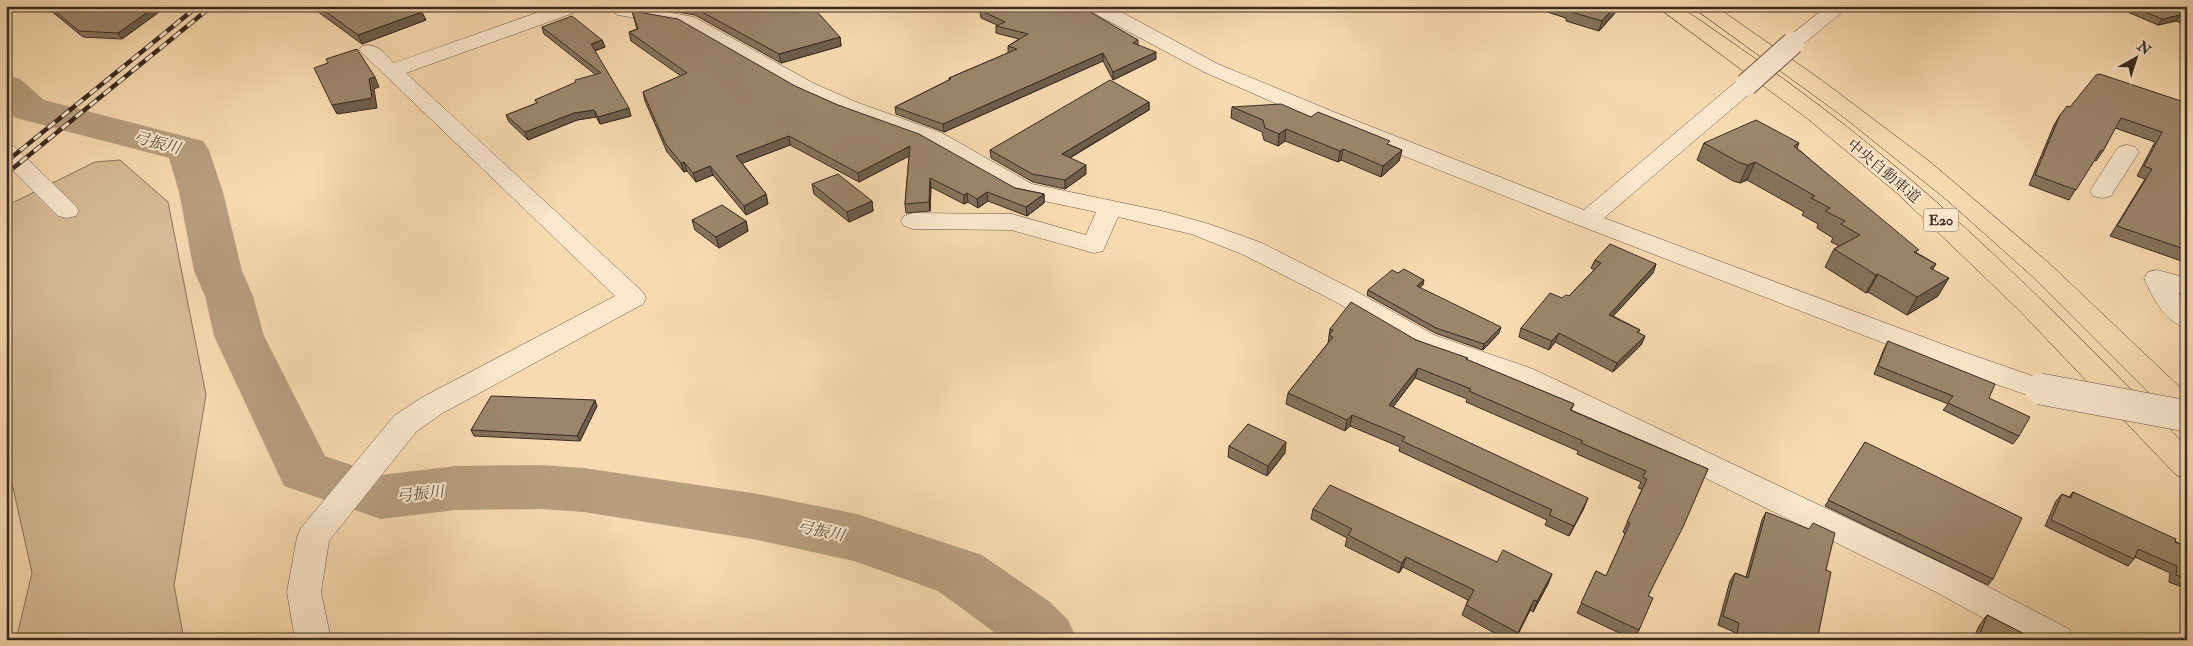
<svg xmlns="http://www.w3.org/2000/svg" width="2193" height="646" font-family="'IM FELL Double Pica','Noto Serif JP',serif">
	<style>
		.green { fill: #d7bc98; stroke: #88735c }
		.lines { fill: none; stroke-linecap: round; stroke-linejoin: round }
		.river { fill: #b79e7f; fill-rule: evenodd }
		.minor-casing { stroke: #685645; stroke-width: 1 }
		.highway-casing { stroke: #382a21; stroke-width: 1 }
		.minor { fill: #fae7cc; fill-rule: evenodd }
		.highway { fill: #f8dab0; fill-rule: evenodd }
		.rail-casing { stroke: #382a21; stroke-width: 4.5 }
		.rail { stroke: #fae7cc; stroke-width: 3; stroke-dasharray: 9; stroke-linecap: butt }
		.minor-bridge-far1-casing { stroke: #685645; stroke-width: 24; stroke-linecap: butt }
		.minor-bridge-casing { stroke: #685645; stroke-width: 32; stroke-linecap: butt }
		.minor-bridge-far1 { stroke: #fae7cc; stroke-width: 22 }
		.minor-bridge { stroke: #fae7cc; stroke-width: 31 }
		.wall { fill: #86735c; stroke: #382a21 }
		.shaded-wall { fill: #6d5e4b; stroke: #382a21 }
		.building { fill: #9c866b; stroke: #382a21 }
		.labels { text-anchor: middle; stroke-width: 4; stroke-linejoin: round; paint-order: stroke }
		.shield { fill: #fae7cc; stroke: #726354; stroke-width: 1 }
		.shield-label { font-size: 14px; font-weight: bold; fill: #382a21 }
		.street-label { font-size: 15px; fill: #382a21; stroke: #fae7cc }
		.water-label { font-size: 16px; font-style: italic; fill: #5e4d3d; stroke: #fae7cc }
	</style>
	<rect width="100%" height="100%" fill="#f8dab0"/>
	<filter id="stains"><feTurbulence type="fractalNoise" baseFrequency=".004" numOctaves="4"/><feColorMatrix values="0 0 0 0 .2 0 0 0 0 .09 0 0 0 0 .02 0 0 0 .5 -.17"/></filter>
	<radialGradient id="worn" r=".72"><stop offset=".6" stop-color="#630" stop-opacity="0"/><stop offset="1" stop-color="#630" stop-opacity=".3"/></radialGradient>
	<!-- green -->
	<path class="green" d="M120,160l48,42 38,193 -32,190 10,55h-168l16,-67 -26,-117v-250l89,-44z"/>
	<g class="lines">
		<!-- river -->
		<path class="river" d="M6,75l14,4 24,21 159,41 6,9 14,42 19,79 11,25 11,40 61,120 56,19 75,-9 85,-1 43,3 174,26 99,20 125,41 68,47 18,18 9,20h-72l-67,-49 -84,-30 -96,-21 -174,-28 -43,-3 -85,1 -75,9 -97,-33 -70,-150 -9,-40 -11,-25 -15,-79 -10,-34 -153,-40 -10,-9z"/>
		<defs>
			<path id="minor" d="M556,6h29l-3,4 -176,63 237,219 3,6 -3,6 -202,110 -25,18 -87,109 -8,51 10,48h-36l-8,-48 10,-55 4,-9 93,-112 27,-18 194,-102 -256,-246 3,-4c15,-4 22,7 32,17z
				M605,6h27l62,11 119,66 43,19 86,31 90,51 134,28 43,12 53,19 92,47 80,45 99,34 427,203 109,57 5,11h-51l-87,-48 -423,-209 -99,-34 -78,-47 -92,-47 -53,-21 -73,-17 -15,34 -9,2 -83,-23 -98,-1 -9,-3 -3,-5 3,-5 9,-3 99,1 74,21 10,-23 -80,-17 -90,-52 -86,-31 -43,-19 -116,-67 -63,-11z
				M1085,6h25l108,58 116,48 250,98 154,-130 8,-1 8,1 3,5 -3,5 -150,128 354,132 92,32 5,7 -5,7 -10,3 -10,-3 -92,-32 -360,-139 -260,-103 -114,-50 -116,-62z
				M1827,6h22l-49,41 -7,2 -7,-2 -3,-4 3,-4z
				M6,144l8,2 62,60 3,5 -3,5 -9,2 -9,-2 -52,-52z
				M2127,145l8,2 4,5 -25,39 -3,5 -9,2 -9,-2 -3,-5 25,-39 4,-5z
				M2157,270l30,8v18l-9,-3 9,10v25c-23,-6 -34,-30 -43,-50l4,-6z"/>
			<path id="highway" d="M1656,6h23c66,45 131,90 193,141 112,92 214,196 315,300v32l-11,-4 -156,-164 -122,-117 -90,-75z
				M1691,6h24l105,73 109,82 121,103 137,130v29l-11,-3 -144,-144 -85,-76 -106,-85z"/>
		</defs>
		<!-- minor casing -->
		<use href="#minor" class="minor-casing"/>
		<!-- highway casing -->
		<use href="#highway" class="highway-casing"/>
		<!-- minor -->
		<use href="#minor" class="minor"/>
		<!-- highway -->
		<use href="#highway" class="highway"/>
		<defs>
			<path id="rail" d="M6,162l192,-156
				M6,174l206,-168"/>
		</defs>
		<!-- rail casing -->
		<use href="#rail" class="rail-casing"/>
		<!-- rail -->
		<use href="#rail" class="rail"/>
		<defs>
			<path id="minor-bridge-far1" d="M1746,85l47,-42"/>
			<path id="minor-bridge" d="M2040,389l147,27"/>
		</defs>
		<!-- minor-bridge-far1 casing -->
		<use href="#minor-bridge-far1" class="minor-bridge-far1-casing"/>
		<!-- minor-bridge casing -->
		<use href="#minor-bridge" class="minor-bridge-casing"/>
		<!-- minor-bridge-far1 -->
		<use href="#minor-bridge-far1" class="minor-bridge-far1"/>
		<!-- minor-bridge -->
		<use href="#minor-bridge" class="minor-bridge"/>
	</g>
	<!-- wall -->
	<path class="wall" d="M41,6h115l3,6 -37,27 -39,-2 -33,-27z
		M310,6h119l-11,3 8,11 -64,24z
		M641,6h144l9,7 46,24 1,9 -60,17 -86,-48z
		M1528,6h89l-2,7 -16,18 -33,-10v-3z
		M2117,6h70v16l-6,1 -5,-2 -18,4 -42,-18z
		M980,10l158,30v5l18,14 -43,21 -10,-19 -159,71 -48,-18 -1,-7 54,-27v-2l59,-25v-7l11,-7 -23,-6v-7l1,-1 -16,-7z
		M632,11l383,177 29,6v9l-17,13 -39,-15 -10,7 -10,-6 -4,2 -33,-17 -1,24 -24,2 -1,-9 4,-48 -50,26 -69,-37 -48,18 24,31 2,10 -22,11 -33,-40 -17,7 -9,-11 -3,1 -17,-20 -22,-51 -2,-9 38,-16 -50,-35 -2,-9 8,-3z
		M542,27l60,13 3,7 -10,4 36,65 -31,8 -4,-7 -19,3 -49,20 -19,-18 -3,-7 31,-12 -2,-3 61,-25 -52,-41z
		M1149,102v8l-79,48 16,16 -21,15 -32,-7 -42,-24 -1,-8z
		M2187,103v160l-77,-27 35,-57 -8,-3 18,-34 -40,-14 -12,23 -7,10 -2,-1 -25,40 -40,-15 25,-60 6,-10 10,-8z
		M1232,107l79,10 79,28 12,5 -3,11 -18,16 -40,-17 -3,2 -53,-21 -7,5 -14,-6 -2,-8 -31,-14z
		M1704,143h95l-2,5 120,105 19,11 -3,5 5,27 -31,19 -39,-23 -2,1 -41,-26 9,-18 5,-3 -8,-4 2,-4 -16,-10 1,-4 -16,-9 2,-3 -57,-32 -7,3 -7,-2 -36,-21z
		M812,184l60,17 1,10 -24,11 -35,-28z
		M692,220l54,1 2,10 -29,17 -24,-18z
		M1595,260l61,4 -3,9 -40,43 27,14 -2,3 7,3 -4,9 -28,27 -58,-30 -6,8 -30,-13 2,-9 41,-30 7,-2 25,-26 -3,-2z
		M1398,273l25,12 -3,3 79,45 -16,17 -48,-17 -68,-38 1,-5z
		M1330,329l86,11 51,20 107,44 -3,6 137,59 -60,127 -9,34 -5,10 -57,-27 19,-42 10,5 19,-42 -2,-2 19,-43 -4,-1 3,-6 -64,-28 1,-3 -112,-49 1,-3 -52,-21 -22,29 191,101 -15,28 -24,-11 2,-5 -148,-69 1,-4 -50,-21 -5,5 -59,-27 2,-11 40,-50z
		M1888,341l101,57 30,38 -6,8 -70,-34 5,-6 -74,-30 10,-25z
		M597,406l-17,35 -106,-5 -3,-6z
		M1865,442l128,137 -5,6 -163,-79z
		M1229,446l56,7 -18,23 -39,-19z
		M2073,492l114,55v42l-18,-7 1,-9 -35,-16 -1,2 -6,7 -83,-40 11,-25 6,-7 7,3z
		M1313,509l184,53 55,12 -4,10 -15,28 -3,-2 -15,30h-8l-45,-25 6,-15 -65,-33 -4,6 -54,-27 2,-8 -36,-19z
		M1766,512l60,58 -8,66 9,4h-94l1,-8 -16,-7 12,-44 5,-8 11,4 16,-57z
		M1987,615l49,25h-63l6,-14z"/>
	<!-- shaded-wall -->
	<path class="shaded-wall" d="M156,6l3,6 -37,27 -4,-6z
		M409,6h20l-18,5z
		M1615,6h2l-2,7 -16,18 3,-10z
		M422,12l4,8 -64,24 -4,-9z
		M2180,15l-4,6 -18,4 4,-6z
		M2184,17h3v5l-6,1z
		M840,37l1,9 -60,17 -2,-9z
		M602,40l3,7 -12,4 -2,-7z
		M1156,52v7l-43,21v-8z
		M1103,53v8l-159,71 -1,-8z
		M375,77l4,10 -5,2 3,19 -40,6 -5,-9 37,-26z
		M1149,102v8l-87,52v-8z
		M629,108l2,8 -31,8 -2,-7z
		M594,110l2,7 -19,3 -49,20 -3,-8 49,-19z
		M1286,129l-1,12 -7,5 1,-12z
		M789,136l1,9 -52,20 -2,-9z
		M910,146l1,9 -52,27 -1,-9z
		M1343,149l-2,11 -3,2 2,-11z
		M1402,150l-3,11 -18,16 2,-11z
		M684,162l3,9 -3,1 -3,-9z
		M1755,162l-8,18 -7,3 8,-18z
		M1086,165v9l-21,15v-9z
		M710,166l3,9 -17,7 -3,-9z
		M930,178l1,9 -1,24 -1,-9z
		M987,192l1,9 -10,7 -1,-9z
		M967,193l1,9 -4,2v-9z
		M766,194l2,10 -22,11 -2,-9z
		M1044,194v9l-17,13 -1,-9z
		M872,201l1,10 -24,11 -2,-10z
		M746,221l2,10 -29,17 -3,-11z
		M1656,264l-3,9 -47,51 3,-9z
		M1878,274l-10,18 -2,1 10,-18z
		M1949,278l-11,18 -31,19 10,-18z
		M1424,280l-1,5 -7,7 1,-6z
		M1501,327l-2,6 -16,17 1,-6z
		M1559,333l-4,9 -6,8 3,-9z
		M1645,336l-4,9 -28,27 4,-9z
		M1418,368l-3,10 -29,38 3,-11z
		M595,400l2,6 -17,35 -3,-5z
		M1352,415l-2,11 -5,5 2,-11z
		M1286,442l-1,11 -18,23 1,-10z
		M1588,498l-4,10 -15,28z
		M1406,557l-3,10 -4,6 3,-10z
		M1552,574l-4,10 -15,28 4,-11z
		M1534,600l-4,10 -15,30 3,-7z"/>
	<!-- building -->
	<path class="building" d="M49,6h107l-38,27 -39,-2z
		M318,6h96l8,6 -64,23z
		M691,6h94l9,7 18,-7 28,31 -61,17z
		M986,6h94l58,34 -5,3 23,9 -43,20 -10,-19 -160,71 -48,-17 56,-28 -2,-1 68,-29 -9,-3 20,-12 -32,-8 9,-4 -25,-12z
		M1559,6h56l-13,15 -34,-10 2,-2z
		M2131,6h56v11h-3l-4,-2 -18,4z
		M632,11l46,8 117,67 43,19 81,29 96,54 29,6 -18,13 -39,-15 -10,7 -10,-6 -3,2 -34,-17 -1,24 -24,2 5,-58 -52,27 -69,-37 -53,20 30,38 -22,12 -34,-40 -17,7 -9,-11 -3,1 -16,-20 -22,-51 44,-19 -58,-41 9,-3z
		M572,16l30,24 -11,4 38,64 -31,9 -4,-7 -20,3 -49,19 -19,-17 31,-12 -2,-3 41,-18 -1,-2 26,-7 -59,-46z
		M357,49l18,28 -6,2 3,19 -40,7 -18,-37 14,-5 -2,-4z
		M2100,74l87,29v147l-70,-24 35,-57 -8,-3 18,-34 -41,-14 -18,33 -2,-1 -25,40 -41,-15 25,-60 7,-9 3,1 26,-32z
		M1110,80l39,22 -87,52 24,11 -21,15 -33,-6 -42,-24z
		M1281,104l30,13 7,-5 72,29 -3,3 15,6 -19,16 -40,-17 -3,2 -54,-22 -7,5 -14,-6 -2,-8 -31,-13z
		M1756,120l43,23 -5,3 125,104 -5,2 22,12 -6,4 19,10 -32,19 -39,-23 -2,1 -42,-26 26,-14 -19,-11 4,-3 -20,-10 5,-3 -19,-10 4,-2 -60,-34 -7,3 -8,-2 -36,-20z
		M838,174l34,27 -25,11 -35,-28z
		M722,205l24,16 -30,16 -24,-17z
		M1610,244l46,20 -47,51 31,15 -3,2 8,4 -28,27 -58,-30 -7,8 -31,-13 29,-35 12,5 4,-3 3,1 32,-33 -6,-3z
		M1404,269l20,11 -7,6 84,41 -17,17 -48,-16 -68,-38 24,-20 6,3z
		M1351,302l65,38 52,18 -2,1 108,45 -4,6 138,59 -25,58 -35,69 5,2 -14,32 -58,-27 15,-32 10,5 24,-53 -3,-1 20,-43 -4,-2 3,-6 -65,-28 2,-2 -114,-50 2,-2 -53,-21 -29,37 199,93 -14,28 -25,-11 3,-5 -150,-69 3,-4 -53,-22 -5,5 -59,-27 45,-56 -4,-2 4,-5 -3,-1z
		M1888,341l107,43 -6,14 41,19 -11,19 -71,-33 5,-7 -75,-30z
		M491,396l104,4 -18,36 -106,-6z
		M1248,424l38,18 -18,24 -39,-20z
		M1865,442l157,76 -29,61 -165,-79z
		M1330,485l167,77 6,-12 49,24 -15,27 -3,-1 -16,33 -52,-28 8,-15 -68,-33 -4,6 -54,-28 4,-6 -39,-20z
		M2073,492l103,47 -1,3 12,5v32l-11,-4 1,-9 -39,-17 -4,10 -83,-39 11,-26 9,4z
		M1766,512l43,17 4,-6 22,10 -9,37 5,2 -13,64 9,4h-91l3,-17 -16,-7 12,-43 13,5z
		M1987,615l49,25h-58z"/>
	<g class="labels">
		<!-- shield labels -->
		<rect class="shield" x="1923.5" y="208.5" width="35" height="23" rx="4"/>
		<g class="shield-label">
			<text x="1941" y="225">E20</text>
		</g>
		<!-- street labels -->
		<g class="street-label">
			<text transform="translate(1884 171) rotate(40)" y="5">中央自動車道</text>
		</g>
		<!-- water labels -->
		<g class="water-label">
			<text transform="translate(157 142) rotate(15)" y="6">弓振川</text>
			<text transform="translate(420 493) rotate(-6)" y="6">弓振川</text>
			<text transform="translate(821 530) rotate(12)" y="6">弓振川</text>
		</g>
	</g>
	<!-- margin -->
	<rect width="2193" height="646" fill="none" stroke="#f8dab0" stroke-width="25"/>
	<rect x="8" y="8" width="2178" height="631" fill="none" stroke="#382a21" stroke-width="2.5"/>
	<rect x="12" y="12" width="2168" height="621" fill="none" stroke="#382a21"/>
	<!-- north arrow -->
	<g transform="translate(2136 58) rotate(39)" stroke="#fae7cc" stroke-width="4" paint-order="stroke">
	<path d="M0-4L9 19L0 12L-9 19Z" fill="#382a21"/>
	<text y="-8" font-size="14" font-weight="bold" text-anchor="middle" fill="#382a21">N</text>
	</g>
	<rect width="100%" height="100%" filter="url(#stains)"/>
	<rect width="100%" height="100%" fill="url(#worn)"/>
</svg>
